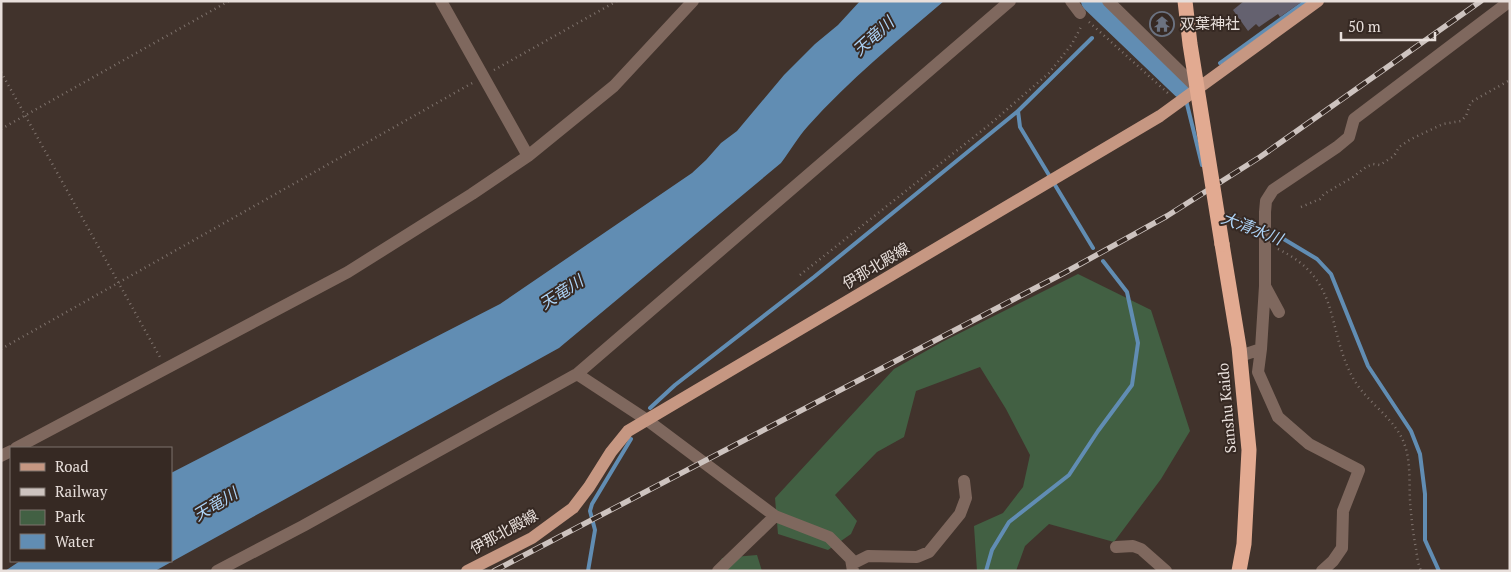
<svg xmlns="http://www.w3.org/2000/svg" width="1511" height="572" font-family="'PT Serif','Noto Sans JP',serif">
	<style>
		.green { fill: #426043 }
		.water { fill: #618db3 }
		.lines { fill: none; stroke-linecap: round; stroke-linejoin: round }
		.stream { stroke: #618db3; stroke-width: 4 }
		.river { stroke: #618db3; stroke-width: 22 }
		.building { fill: #64616f }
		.path { stroke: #7f736d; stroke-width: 2.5; stroke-dasharray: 1 4; stroke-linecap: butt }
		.minor { stroke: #7f685e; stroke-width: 12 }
		.major { stroke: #c69782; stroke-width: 12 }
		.highway { stroke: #e2aa91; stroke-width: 15 }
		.rail-casing { stroke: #cdc3bf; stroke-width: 5.5 }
		.rail { stroke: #362923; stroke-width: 4; stroke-dasharray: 11; stroke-linecap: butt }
		.highway-bridge { stroke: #e2aa91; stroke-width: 15 }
		.labels { text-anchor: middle; stroke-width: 4; stroke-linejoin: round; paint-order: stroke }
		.poi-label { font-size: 15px; fill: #e8dfdb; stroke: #362923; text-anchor: start }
		.street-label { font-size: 15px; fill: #e8dfdb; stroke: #362923 }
		.water-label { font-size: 16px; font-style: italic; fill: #add3f6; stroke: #362923 }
	</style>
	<rect width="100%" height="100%" fill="#41332c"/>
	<!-- green -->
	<path class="green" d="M1078,274l73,36 39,121 -29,48 -47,63 -65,-18 -24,22 -9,25h-39l-3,-45 29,-13 20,-26 7,-32 -24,-46 -26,-42 -64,24 -12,46 -27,15 -42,43 22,26 -6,13 -23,16 -50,-16 -3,-36 119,-129 48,-27z
		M757,555l5,16h-47l7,-13z"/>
	<!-- water -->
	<path class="water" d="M860,1h84c-47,40 -95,79 -136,125 -10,11 -18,25 -27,37l-222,185 -404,223h-150l15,-10h151v-88l329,-169 192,-131 14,-13 15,-17 16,-12 47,-56 31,-31 23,-19z"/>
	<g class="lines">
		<!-- stream -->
		<path class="stream" d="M1105,23l4,-4
			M1092,38l-74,73 2,16 73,121
			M1220,63l86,-62
			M1186,86l-3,2 19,77
			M1222,215l10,2 45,18 40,24 14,15 37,92 43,65 9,23 5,40v46l14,31
			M650,408l25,-23 139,-108 204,-166
			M588,571l7,-41 -5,-19 2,-7 39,-65
			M986,571l6,-21 17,-28 60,-47 29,-44 34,-46 6,-42 -11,-51 -24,-31"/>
		<!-- river -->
		<path class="river" d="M1092,1l91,87"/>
	</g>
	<!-- building -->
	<path class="building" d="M1244,1h59l-23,16 -2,-3 -19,13 -3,-3 -8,7 -15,-21z"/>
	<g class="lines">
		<!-- path -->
		<path class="path" d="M1089,22l81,73
			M494,70l123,-69
			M1,72l160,287
			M1,129l228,-128
			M1301,207l19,-8 4,-5 29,-17 13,-10 7,-3 7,1 14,-9 5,-9 12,-8 32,-15 18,-3 5,-5 5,-14 39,-22
			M1278,249c64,31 47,77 75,129 13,24 41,39 51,65 7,18 5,39 6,57 1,16 3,33 6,49 1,7 2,15 5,22
			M800,275l189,-150 60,-52 23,-29 10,-19
			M1,349l473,-267"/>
		<!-- minor -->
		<path class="minor" d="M441,1l87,155
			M1071,1l9,12
			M1108,1l89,87
			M1279,312l-14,-26v-74l1,-11 7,-11 64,-43 12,-10 5,-18 156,-118
			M1261,349l-3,23 20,45 31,27 50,26 -16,41 -1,37 -9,13 -11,10
			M1240,356l21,-7 4,-63
			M577,374l70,46 128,96 54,21 22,22 2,12
			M16,448l332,-176 124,-78 56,-38 86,-70 79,-85
			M1,456l10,-5
			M1116,547l17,-1 8,3 25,22
			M852,564l16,-8 49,1 12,-5 31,-38 6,-16 -2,-17
			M217,571l86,-45 274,-152 433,-373
			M718,571l57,-55"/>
		<!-- major -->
		<path class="major" d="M467,571l65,-33 41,-30 16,-21 22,-35 17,-21 532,-315 158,-115"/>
		<!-- highway -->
		<path class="highway" d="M1222,244l17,103 10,103 -5,94 -5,27"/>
		<defs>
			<path id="rail" d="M494,571l570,-298 103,-57 93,-59 221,-156"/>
		</defs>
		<!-- rail casing -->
		<use href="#rail" class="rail-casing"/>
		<!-- rail -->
		<use href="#rail" class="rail"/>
		<!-- highway-bridge -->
		<path class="highway-bridge" d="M1185,1l5,43 32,200"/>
	</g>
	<!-- icons -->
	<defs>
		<symbol id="temple-ring" viewBox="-11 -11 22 22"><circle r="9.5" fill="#362923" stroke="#6b7280" stroke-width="1.5"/><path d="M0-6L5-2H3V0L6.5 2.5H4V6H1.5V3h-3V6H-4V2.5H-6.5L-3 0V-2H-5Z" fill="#6b7280"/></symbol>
	</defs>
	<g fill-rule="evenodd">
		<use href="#temple-ring" x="1148" y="10" width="28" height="28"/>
	</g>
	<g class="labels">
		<!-- poi labels -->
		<g class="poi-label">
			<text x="1180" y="29">双葉神社</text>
		</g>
		<!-- street labels -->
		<g class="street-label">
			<text transform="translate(876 266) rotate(-31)" y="5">伊那北殿線</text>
			<text transform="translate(1227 408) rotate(-95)" y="5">Sanshu Kaido</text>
			<text transform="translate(504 532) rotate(-29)" y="5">伊那北殿線</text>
		</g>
		<!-- water labels -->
		<g class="water-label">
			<text transform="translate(873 36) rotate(-42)" y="6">天竜川</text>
			<text transform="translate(1252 228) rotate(21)" y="6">大清水川</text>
			<text transform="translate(561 292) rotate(-33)" y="6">天竜川</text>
			<text transform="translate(215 504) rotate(-31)" y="6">天竜川</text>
		</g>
	</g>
	<!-- border -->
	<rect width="1511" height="572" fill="none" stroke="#e8dfdb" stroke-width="5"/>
	<!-- legend -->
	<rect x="10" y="447" width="162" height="115" fill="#362923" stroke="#7d726d"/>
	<rect x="20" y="463" width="25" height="8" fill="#c69782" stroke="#7d726d"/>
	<text x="55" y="472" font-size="15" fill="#e8dfdb">Road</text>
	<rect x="20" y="488" width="25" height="8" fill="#cdc3bf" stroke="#7d726d"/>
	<text x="55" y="497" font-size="15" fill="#e8dfdb">Railway</text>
	<rect x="20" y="510" width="25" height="15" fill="#426043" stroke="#7d726d"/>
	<text x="55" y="522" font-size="15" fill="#e8dfdb">Park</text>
	<rect x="20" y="534" width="25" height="15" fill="#618db3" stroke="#7d726d"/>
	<text x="55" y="547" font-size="15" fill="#e8dfdb">Water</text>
	<!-- scale -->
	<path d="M1341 32v8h94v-8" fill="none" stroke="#e8dfdb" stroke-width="2.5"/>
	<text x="1348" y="32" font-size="15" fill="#e8dfdb" stroke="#362923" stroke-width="4" paint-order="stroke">50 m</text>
</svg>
